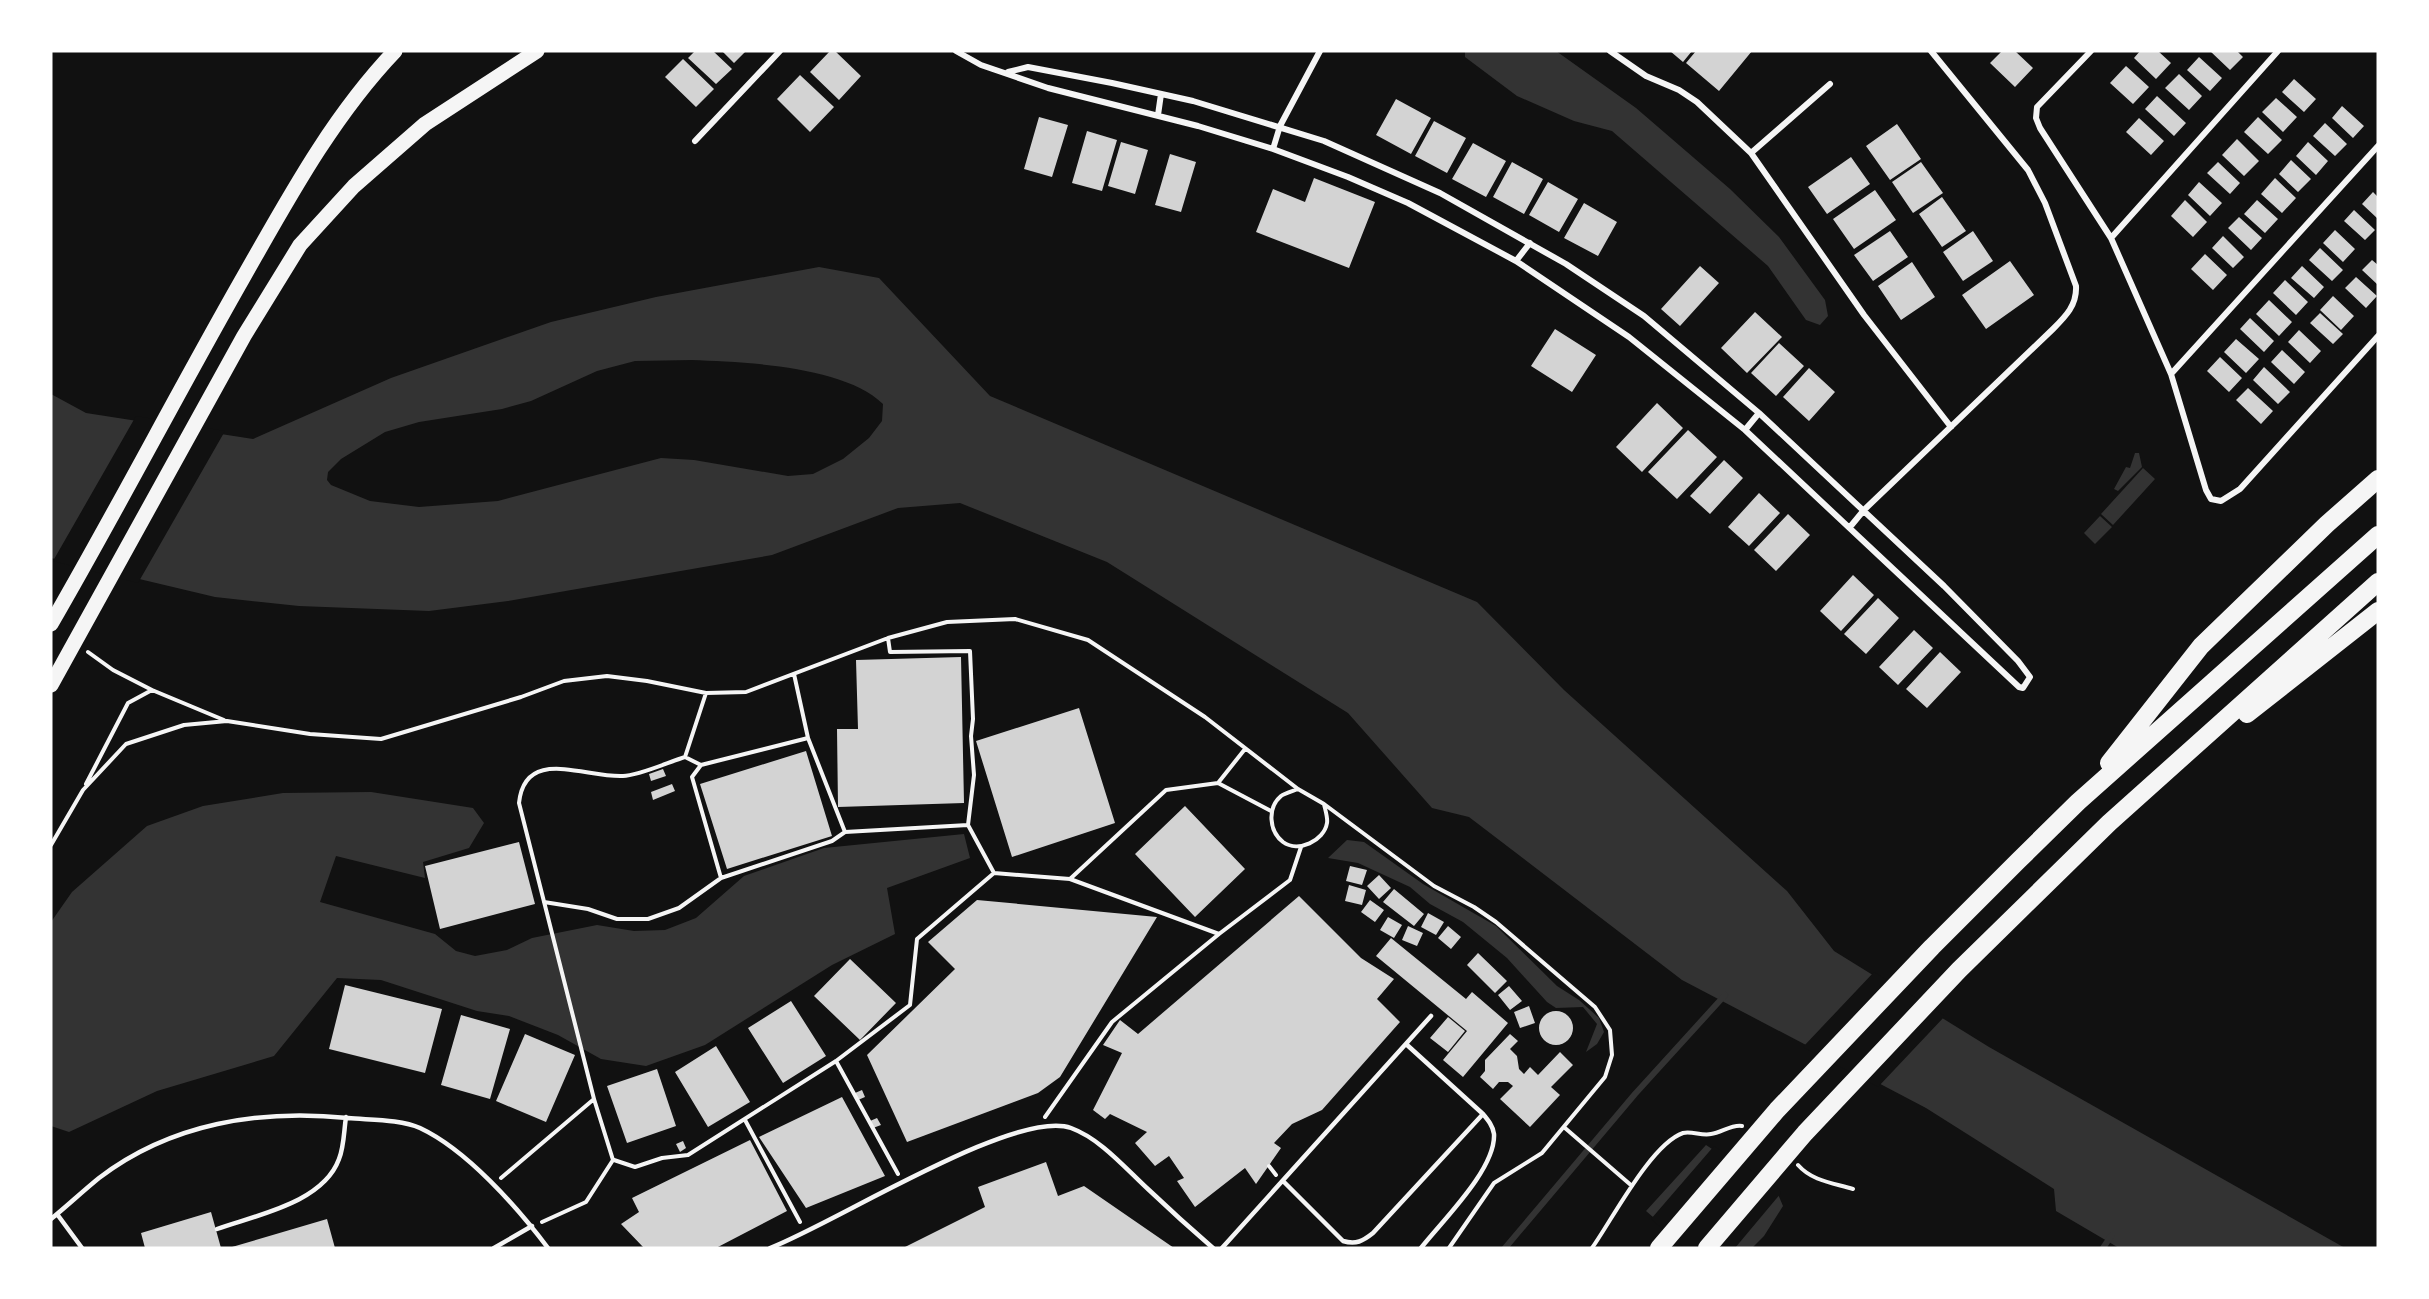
<svg xmlns="http://www.w3.org/2000/svg" width="2429" height="1299" font-family="Roboto,sans-serif">
	<style>
		.water { fill: #333; fill-rule: evenodd }
		.pier { fill: #111 }
		.lines { fill: none; stroke-linecap: round; stroke-linejoin: round }
		.stream { stroke: #333; stroke-width: 6 }
		.building { fill: #d3d3d3 }
		.path { stroke: #f5f5f5; stroke-width: 4 }
		.service { stroke: #f5f5f5; stroke-width: 4.5 }
		.minor { stroke: #f5f5f5; stroke-width: 6 }
		.primary { stroke: #f5f5f5; stroke-width: 15 }
		.motorway { stroke: #f5f5f5; stroke-width: 18 }
	</style>
	<rect width="100%" height="100%" fill="#111"/>
	<!-- water -->
	<path class="water" d="M1465,51h91l80,57 94,81 49,48 46,63 3,16 -8,9 -14,-5 -38,-54 -156,-135 -38,-10 -57,-25 -52,-39z
		M819,267l60,11 111,118 487,206 87,88 223,201 47,60 155,96 356,201h-226l-63,-37 -2,-22 -128,-81 -244,-128 -213,-163 -37,-9 -84,-95 -241,-151 -147,-59 -62,5 -126,47 -264,46 -79,10 -130,-5 -84,-9 -164,-39v-164l35,19 167,26 138,-61 160,-56 105,-25zM692,360c53,2 153,6 191,44l-1,17 -13,17 -26,21 -30,15 -25,2 -94,-16 -33,-2 -163,43 -79,6 -49,-6 -39,-16 -4,-5 1,-8 13,-13 44,-27 34,-10 83,-13 29,-8 66,-30 38,-10z
		M2135,453h4l3,14 -24,24 -4,-2 12,-22 4,1z
		M2143,468l12,11 -42,46 -12,-11z
		M2100,516l12,11 -17,17 -11,-11z
		M371,792l102,16 11,15 -15,25 -46,14 2,16 -89,-22 -16,46 115,32 21,17 19,5 32,-6 25,-12 65,-13 37,6 31,-1 31,-12 48,-42 80,-28 140,-14 6,24 -83,30 8,46 -63,31 -127,80 -59,21 -45,-7 -43,-24 -49,-19 -32,-5 -96,-31 -44,-2 -63,78 -117,35 -88,41 -18,-6v-204l21,-30 75,-66 56,-20 80,-13z
		M1347,840l17,2 59,42 73,42 61,60 22,14 20,18 5,14 -7,12 -11,8 11,-28 -14,-17 -27,1 -9,-6 -40,-44 -44,-36 -33,-18 -20,-17 -52,-24 -30,-5z
		M1706,1145l71,47 6,14 -19,30 -12,12h-63l-43,-37z"/>
	<!-- pier -->
	<path class="pier" d="M136,416l89,15 -87,152 -85,-22z
		M1874,972l71,44 -67,71 -75,-40z
		M1714,1146l65,43 2,4 -46,55h-50l-34,-29z"/>
	<g class="lines">
		<!-- stream -->
		<path class="stream" d="M1505,1248l130,-154 90,-99
			M2103,1248l8,-12"/>
	</g>
	<!-- building -->
	<path class="building" d="M695,51h18l19,18 -16,15 -28,-26z
		M722,51h24l-12,12z
		M830,51h5l26,25 -22,24 -29,-28z
		M1670,51h22l-9,11z
		M1696,51h56l-33,40 -33,-28z
		M2002,51h13l18,17 -18,19 -25,-24z
		M2140,51h18l13,12 -15,16 -22,-21z
		M2210,51h27l6,6 -13,13z
		M2199,57l23,21 -12,13 -23,-21z
		M683,59l31,30 -18,18 -31,-30z
		M2126,66l23,21 -16,17 -23,-21z
		M2179,74l23,22 -13,14 -24,-22z
		M800,75l34,32 -24,25 -33,-33z
		M2294,79l22,20 -12,13 -22,-20z
		M2157,96l29,27 -12,13 -29,-27z
		M2276,98l21,19 -14,15 -21,-20z
		M1396,99l35,19 -20,36 -35,-19z
		M2342,106l22,20 -11,12 -21,-20z
		M1039,117l29,8 -16,52 -28,-8z
		M2258,117l24,23 -14,14 -24,-22z
		M2139,118l25,23 -13,14 -25,-23z
		M1434,121l32,17 -19,35 -32,-17z
		M2325,123l22,21 -12,12 -22,-20z
		M1897,124l24,35 -31,21 -24,-34z
		M1087,131l30,9 -15,51 -30,-8z
		M2237,139l22,22 -15,15 -22,-21z
		M1121,142l27,8 -13,44 -27,-8z
		M2308,142l20,19 -12,14 -20,-19z
		M1473,143l33,18 -20,36 -34,-18z
		M1170,154l26,8 -15,50 -26,-7z
		M1851,157l19,27 -43,30 -19,-27z
		M2291,160l20,19 -13,13 -19,-18z
		M1512,162l31,17 -19,35 -31,-17z
		M1921,162l22,31 -30,20 -21,-31z
		M2218,162l22,21 -10,11 -23,-21z
		M1314,178l61,24 -26,66 -93,-36 17,-43 32,13z
		M2275,178l21,20 -14,15 -21,-19z
		M1548,182l30,17 -19,33 -30,-17z
		M2199,182l23,21 -12,13 -22,-21z
		M1875,190l21,30 -42,29 -21,-30z
		M2373,192l5,5v22l-16,-15z
		M1942,197l24,34 -24,16 -23,-33z
		M2185,200l22,22 -14,15 -22,-21z
		M2257,200l21,19 -13,14 -21,-19z
		M1584,203l33,19 -19,34 -34,-18z
		M2354,210l21,20 -10,10 -21,-19z
		M2239,217l23,21 -11,12 -23,-22z
		M2335,230l20,19 -12,13 -20,-19z
		M1890,231l18,26 -35,24 -19,-26z
		M1973,231l20,30 -30,20 -20,-29z
		M2223,236l21,21 -11,11 -21,-20z
		M2320,248l23,22 -11,11 -23,-21z
		M2205,254l22,21 -14,15 -22,-21z
		M2372,260l6,5v20l-16,-15z
		M2010,261l24,34 -48,34 -24,-34z
		M1912,262l23,35 -34,23 -23,-34z
		M1700,266l19,17 -39,43 -19,-17z
		M2302,266l22,21 -10,11 -23,-20z
		M2356,277l21,19 -11,12 -21,-20z
		M2285,280l23,22 -12,13 -23,-22z
		M2333,296l21,20 -13,14 -21,-20z
		M2269,300l23,22 -13,14 -23,-22z
		M1755,312l27,25 -35,36 -26,-25z
		M2320,313l23,21 -10,10 -23,-21z
		M2250,318l24,23 -10,11 -24,-23z
		M1555,329l41,26 -24,37 -41,-26z
		M2299,330l22,21 -11,12 -22,-21z
		M2236,339l23,20 -13,14 -22,-21z
		M1779,343l25,23 -28,30 -25,-23z
		M2282,350l23,22 -11,12 -23,-22z
		M2220,357l22,21 -13,14 -22,-21z
		M2264,367l26,25 -12,12 -25,-24z
		M1809,368l26,24 -26,29 -26,-24z
		M2248,388l25,23 -12,13 -25,-24z
		M1657,403l26,25 -41,44 -26,-25z
		M1688,430l29,27 -40,42 -29,-27z
		M1724,460l19,18 -33,36 -20,-18z
		M1759,493l21,20 -31,33 -21,-19z
		M1788,514l22,21 -34,36 -22,-21z
		M1853,575l21,20 -33,36 -21,-20z
		M1878,598l21,20 -33,36 -22,-20z
		M1914,630l19,18 -35,37 -19,-18z
		M1940,652l21,20 -34,36 -21,-19z
		M961,657l3,146 -126,4 -1,-78h21l-2,-69z
		M1079,708l36,115 -103,34 -36,-116z
		M806,751l26,85 -105,33 -27,-85z
		M663,769l3,7 -15,5 -2,-7z
		M672,784l3,7 -22,9 -2,-8z
		M1185,806l60,63 -50,48 -60,-63z
		M519,842l16,62 -95,25 -15,-63z
		M1350,866l17,4 -5,15 -16,-4z
		M1379,875l12,13 -12,11 -12,-13z
		M1349,885l17,5 -4,15 -17,-4z
		M1394,889l30,25 -10,12 -31,-24z
		M1299,896l62,62 33,21 -17,20 23,23 -78,88 -30,14 -18,19 7,5 -25,36 -11,-16 -50,39 -18,-26 7,-3 -15,-22 -14,10 -20,-23 12,-11 -37,-18 -5,5 -12,-9 29,-57 -19,-8 17,-25 18,14z
		M977,900l180,17 -97,160 -22,16 -131,49 -40,-87 88,-86 -27,-27z
		M1370,900l14,10 -9,12 -14,-10z
		M1428,913l16,9 -8,13 -15,-8z
		M1388,917l14,8 -8,13 -14,-8z
		M1408,926l15,7 -6,13 -15,-6z
		M1448,926l13,11 -10,12 -13,-11z
		M1391,938l75,61 6,-7 36,31 -45,54 -20,-17 24,-29 -91,-75z
		M1478,953l29,28 -12,12 -28,-28z
		M850,959l46,44 -36,37 -46,-44z
		M345,985l97,24 -17,64 -96,-24z
		M1509,986l13,15 -12,9 -12,-15z
		M791,1001l35,55 -43,27 -35,-55z
		M1529,1006l6,17 -15,5 -6,-16z
		M1539 1028a17 17 0 1 1 34 0a17 17 0 1 1-34 0Z
		M461,1015l49,14 -20,70 -49,-14z
		M1448,1017l17,14 -17,21 -18,-14z
		M525,1034l50,21 -29,67 -50,-21z
		M1510,1034l8,7 -8,8 7,7 2,13 5,5 6,-7 8,8 22,-23 13,13 -22,22 9,8 -30,32 -30,-28 13,-13 -5,-4h-9l-6,7 -13,-12 5,-6v-11z
		M716,1046l34,56 -42,25 -33,-55z
		M657,1069l19,57 -49,17 -20,-57z
		M862,1090l3,7 -7,3 -3,-7z
		M842,1097l43,79 -79,32 -47,-71z
		M877,1118l4,7 -8,3 -3,-7z
		M750,1140l37,71 -71,37h-72l-23,-24 18,-12 -7,-14z
		M683,1141l3,7 -6,4 -4,-8z
		M1046,1162l12,34 26,-10 90,62h-271l82,-41 -7,-20z
		M211,1212l10,36h-76l-4,-15z
		M327,1219l8,29h-103v-1z"/>
	<g class="lines">
		<!-- path -->
		<path class="path" d="M888,638l2,14 80,-1 3,68 -2,17 3,39 -6,50
			M88,652l25,18 39,20
			M794,674l14,64 37,94
			M685,757l21,-64
			M1218,783l27,-34
			M86,784l42,-81 24,-13 72,30
			M1298,789c-5,2 -13,4 -17,7 -14,12 -12,35 2,46 15,11 41,-1 44,-19 1,-5 -2,-14 -3,-19
			M51,845l32,-55 43,-46 58,-19 43,-4 83,13 71,5 140,-42 43,-16 43,-5 40,5 59,12 40,-1 142,-54 59,-16 68,-3 73,21 117,77 93,72 26,15 110,82 40,21 22,15 99,85 15,23 2,25 -7,22 -63,76 -48,30 -45,65
			M721,878l111,-37 13,-9 123,-7 26,48 76,6 149,55 -107,88 -67,95
			M1070,879l96,-89 52,-7 53,28
			M544,902l44,7 29,10h31l31,-11 42,-30 -29,-101 9,-12
			M1219,934l71,-54 11,-33
			M836,1061l62,113
			M745,1120l55,102
			M1565,1128l67,58
			M613,1160l-19,-61 -75,-296c6,-57 66,-25 104,-27 15,0 46,-14 62,-19l16,8 107,-27
			M614,1160l21,7 27,-9 26,-3 148,-94 74,-56 7,-66 77,-66
			M1798,1165c14,16 35,18 55,24
			M1269,1166l7,9
			M501,1178l93,-79
			M542,1222l44,-20 27,-42
			M1592,1248c20,-28 59,-104 91,-115 9,-2 19,3 28,1 10,-1 21,-10 31,-8"/>
		<!-- service -->
		<path class="service" d="M1283,1181l60,60c13,4 20,0 30,-8l110,-119 -77,-70
			M57,1214l25,34
			M51,1219c16,-13 32,-28 48,-41 72,-55 161,-69 249,-60 21,2 53,1 72,10 47,22 97,79 128,120
			M217,1229c39,-14 106,-26 122,-70 5,-12 5,-29 7,-42
			M494,1248l38,-22
			M770,1248c62,-23 245,-140 301,-120 30,11 55,41 78,62 21,20 42,39 64,58
			M1222,1248l209,-232
			M1421,1248c21,-27 75,-79 73,-114 -1,-8 -6,-14 -11,-20"/>
		<!-- minor -->
		<path class="minor" d="M956,51l25,14 67,23 150,38 75,23 75,28 60,26 108,58 113,76 116,93 274,257 4,1 7,-11 -12,-16 -74,-75 -185,-173 -115,-97 -78,-52 -126,-71 -116,-52 -131,-40 -81,-18 -84,-16 -20,5
			M1610,51l36,25 33,14 18,12 54,51 113,162 87,112
			M2091,51l-54,56 -1,11 4,10 71,110 60,136 35,116 5,9 10,2 19,-12 138,-153
			M1158,115l3,-21
			M695,141l85,-90
			M1273,149l7,-23 40,-75
			M1751,153l79,-69
			M2111,238l167,-187
			M1516,261l14,-18
			M2171,374l207,-228
			M1745,430l14,-17
			M1850,527l14,-17 189,-181c13,-13 24,-24 23,-43l-31,-83 -17,-33 -97,-119"/>
		<!-- primary -->
		<path class="primary" d="M51,624c66,-114 127,-232 192,-346 45,-79 89,-161 152,-227
			M51,685l193,-349 56,-91 54,-59 71,-62 112,-73"/>
		<!-- motorway -->
		<path class="motorway" d="M2247,714l131,-103
			M2109,763l92,-117 126,-122 51,-45
			M1659,1248l118,-138 155,-163 86,-86 60,-59 300,-267
			M1707,1248l98,-115 154,-163 150,-147 269,-241"/>
	</g>
	<!-- border -->
	<rect width="2429" height="1299" fill="none" stroke="#ffffff" stroke-width="105"/>
</svg>
